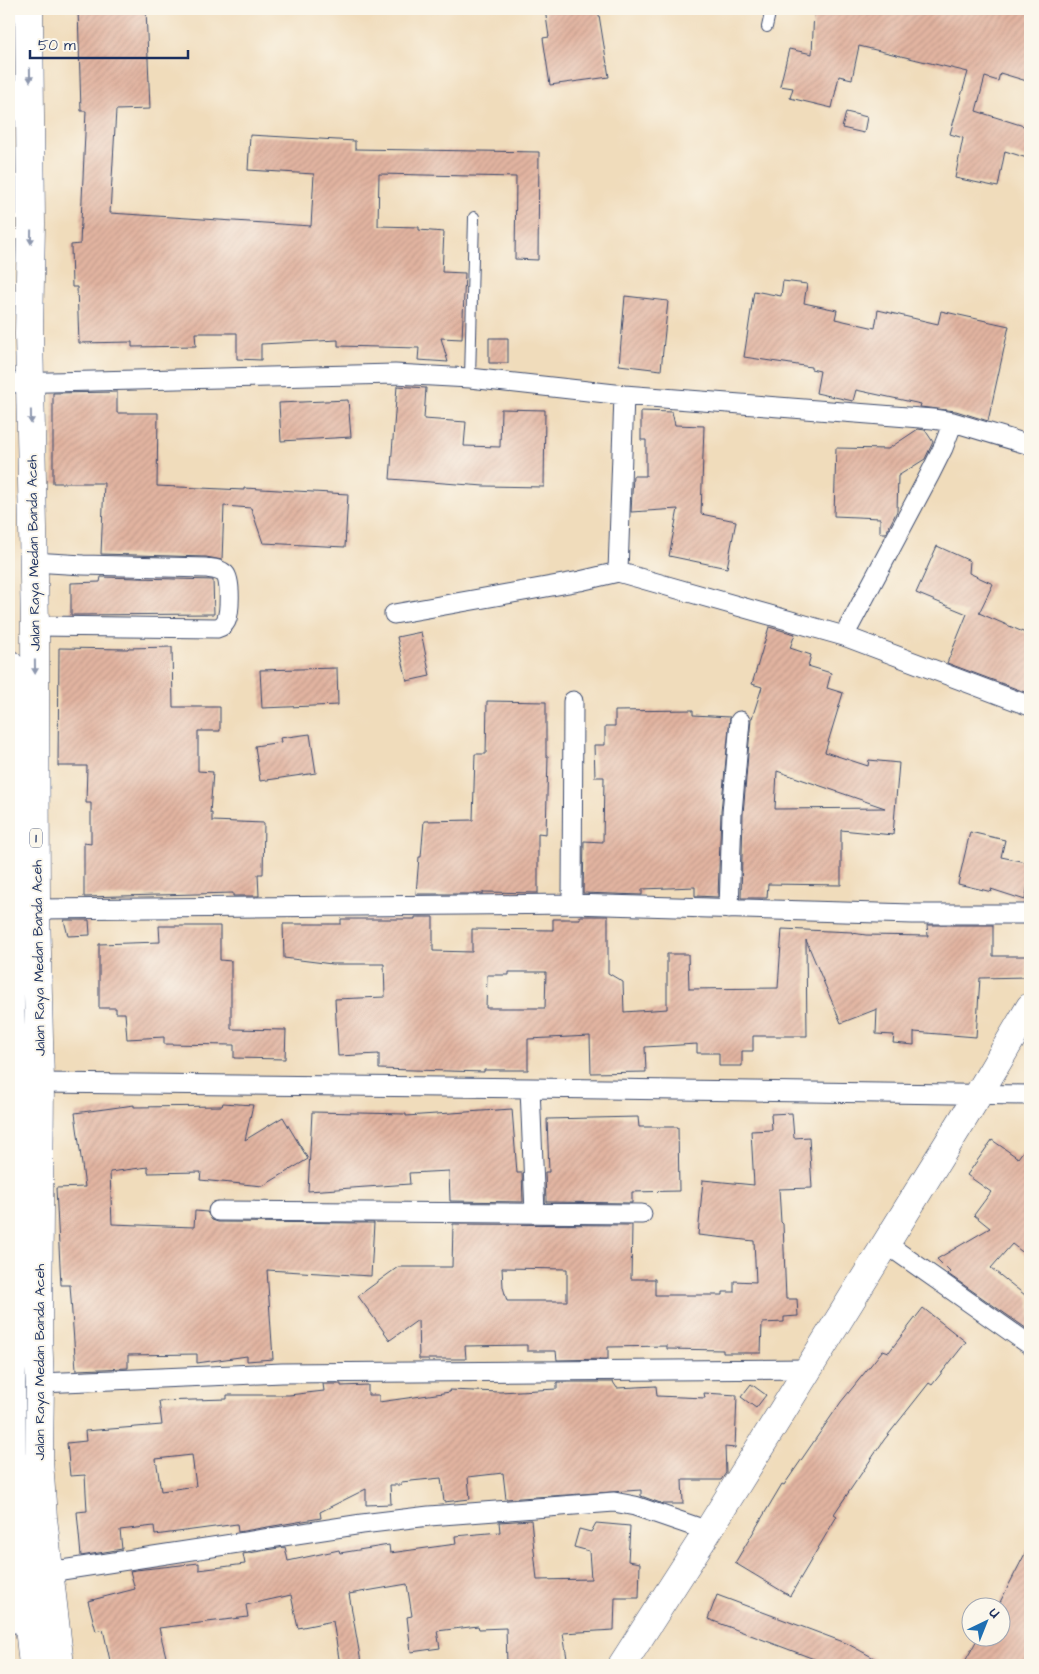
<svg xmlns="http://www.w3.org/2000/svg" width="1039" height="1674" font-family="'Architects Daughter',sans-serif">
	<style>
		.building { fill: url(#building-hatch); fill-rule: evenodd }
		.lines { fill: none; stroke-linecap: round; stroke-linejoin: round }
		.lane-casing { stroke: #3b496c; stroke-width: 12 }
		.street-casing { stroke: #3b496c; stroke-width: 21 }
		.secondary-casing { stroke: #3b496c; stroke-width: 29 }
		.primary-casing { stroke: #3b496c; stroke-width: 29 }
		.lane { stroke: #fff; stroke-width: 10 }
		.street { stroke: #fff; stroke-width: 19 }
		.secondary { stroke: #fff; stroke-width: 28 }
		.primary { stroke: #fff; stroke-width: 28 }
		.oneway { fill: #8d97ae }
		.labels { text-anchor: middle; stroke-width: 4; stroke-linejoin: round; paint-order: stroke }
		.shield { fill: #fbf7ec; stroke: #5e6b89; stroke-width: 1 }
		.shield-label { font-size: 12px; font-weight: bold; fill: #1b2f5e }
		.street-label { font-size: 14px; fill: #1b2f5e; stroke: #fbf7ec }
	</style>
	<defs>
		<pattern id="building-hatch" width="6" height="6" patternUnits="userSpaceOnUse" patternTransform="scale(1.25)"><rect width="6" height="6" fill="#e2b4a0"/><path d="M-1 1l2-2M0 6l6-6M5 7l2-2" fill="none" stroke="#c19b8c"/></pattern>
	</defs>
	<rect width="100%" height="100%" fill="#fbf7ec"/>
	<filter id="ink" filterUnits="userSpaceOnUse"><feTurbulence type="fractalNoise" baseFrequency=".02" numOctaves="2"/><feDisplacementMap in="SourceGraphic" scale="10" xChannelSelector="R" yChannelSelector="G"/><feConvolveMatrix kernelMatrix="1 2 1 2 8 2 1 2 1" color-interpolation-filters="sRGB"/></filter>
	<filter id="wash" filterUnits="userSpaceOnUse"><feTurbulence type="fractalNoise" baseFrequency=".0096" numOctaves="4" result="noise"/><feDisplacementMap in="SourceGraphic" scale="20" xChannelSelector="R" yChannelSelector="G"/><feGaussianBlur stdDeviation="1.12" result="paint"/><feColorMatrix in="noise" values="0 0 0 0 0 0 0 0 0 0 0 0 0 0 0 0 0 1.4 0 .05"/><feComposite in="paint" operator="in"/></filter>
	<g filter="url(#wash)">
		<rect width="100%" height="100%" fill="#f0dcbb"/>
		<g id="blocks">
			<!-- building -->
			<path class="building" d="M78,9h68l4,100 -34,1 -6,103 201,13 3,-52 -66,-4 2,-35 105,6v8l184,3 -1,108 -23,-1 1,-82 -137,-3 -1,52 41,1v3l25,2 -2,40 23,1 -3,66 -21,-1 7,24 -30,-2 1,-12 -81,-2v-6l-77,4v16l-24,-1v-26h-42l1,13 -64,1v-5l-53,1 -2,-56h-5l-1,-42 9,-1 6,-133h-5z
				M545,9h53l11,68 -59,8 -7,-47 6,-1z
				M814,9h216v73l-30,-9 -2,8 -13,-4 -9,34 54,17v31l-25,-8 -7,36 -43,-9 8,-40 -13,-4 18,-62 -109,-26 -7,33 -13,-3 -7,32 -42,-10 3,-10 -13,-2 9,-37 23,5z
				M846,112l21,5 -3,16 -22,-5z
				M783,281l24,3 -3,19 33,7 -2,9 40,9 3,-18 60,14 3,-13 68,15 -21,95 -32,-10 -36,-4 1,-3 -65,-14 -3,11 -37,-8 4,-22 -9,-2v-2l-67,-10 10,-66 27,5z
				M625,296l43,5 -7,69 -42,-5z
				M489,338h19v25h-19z
				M397,386l29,2 -2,31 42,3 -2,24 36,1 1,-38 44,1 -1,77 -60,-1 -94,-7z
				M117,392v21h41l-1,73 87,4v-2l104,6 -3,53 -82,-4 -12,-35 -27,-2 -2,54 -16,-3 -105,-3 3,-71h-51v-90z
				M348,400l3,37 -70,4 -2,-38z
				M641,411l31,1 3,13 29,1 -3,88 35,7 -9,47 -58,-12 9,-47 -47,3 2,-36h13v-36h-5z
				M918,429l7,1 8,12 -8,17 -27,17 -1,35 -11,22h-6v-15l-46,-2 2,-68 52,1z
				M937,546l33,15 -1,12 24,11 -14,29 51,22v59l-83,-31 20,-49 -51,-21z
				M101,577l112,3 1,34 -143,1v-32l29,-1z
				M769,627l26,7 -5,14 21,7 -3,11 23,7 -4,15 16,5 -18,59 43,14 1,-6 30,3 -6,72 -52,-5v55l-73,-1 -1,14h-26l2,-84 8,-96h1l10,-31 -10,-3zM777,771l108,37 -110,1z
				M421,632l9,44 -23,5 -10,-44z
				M172,647l1,60h47v24h-22v40l15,1 -3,41h2v8l52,2 -1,51h-5l1,22h-26v-3l-149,4v-54l7,1v-41h-5l1,-37h-29l1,-118 69,1v-1z
				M337,668l1,37 -76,3 -2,-38z
				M487,701l59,1v54h2l-2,78 -8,-1v60l-55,-1v2h-67l3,-37h2l3,-36 49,-1 2,-66h11z
				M693,710v5l37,2 -9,95 -3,85 -23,-1v-9l-53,2v6l-59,-2 1,-52 19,1 1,-65h-9l-1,-32h11v-19h10v-15z
				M310,734l6,39 -56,8 -5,-35 26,-4 -1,-4z
				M970,832l35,8 -4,17 29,6v12l-5,25 -34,-11 1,3 -34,-8z
				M580,916h28v57l15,9 1,30 43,-3v-55h21l1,35 89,-1 4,-59 70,3v1l14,2 62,1 -1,-11h66v31h33l1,21 -47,1 -4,59 -62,-5v13l-21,-2 1,-8 -18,-1 1,-25 -36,14 -35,-83 1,96h-54v15h-11v15h-23v-13h-22v-9l-52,3 1,25 -55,1 -1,-37 -62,3v31h-44v2l-105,-3v-15l-41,2 -3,-57 50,-2 -1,-33h-52l-48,-6 -1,-34h58v-5h74v-2h18v34l39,1v-23l81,1v-11h27zM509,972h37l-1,36h-59l1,-33h22z
				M64,920h25l1,15 -22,1z
				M159,926h61v34l11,1v68l55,1 -1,29 -51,-1v-13l-70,-1v-7l-37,2 -2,-26h-9v-5h-17v-64l61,-2z
				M223,1103l30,2 -8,35 38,-23 25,42 -45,27 -63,-6 1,-8 -53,1v-6l-38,5 2,52 82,3 1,-16 12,1 5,8 6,2 156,1 -3,53 -104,-6 6,89 -26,2v-5l-50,7v-9l-69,1v13l-52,2 -6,-85h-9l-5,-97 29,-1 -10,-74 59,-8v2l88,-1z
				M512,1109l5,64h5l1,29 -73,-1 -1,-30 -40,2 1,11 -102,7 4,-79 94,2v2z
				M792,1113l2,25 15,-1 3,51 -33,1 2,33 2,2 3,75h11l1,17 -14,1v5l-22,1 -1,30h-38v-3l-56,-1v-3l-59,1v12l-51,1 -1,-9h-29v-6l-62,1 1,13h-47l-1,-39 -28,20 -32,-44 40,-29h54l1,-43 179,1 -1,54h24v16h68v-3h11v-11l22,1 -2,-41 -56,-6 5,-55 51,5 -3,-54 21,-1 -1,-16zM502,1268l65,1v32h-60l-4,-14z
				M638,1117l1,10h39l1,64 -47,1v11l-86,-1 -1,-30h4l-2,-53z
				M992,1140l26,18 12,-16v116l-18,-14 -21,24 39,31v32l-82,-57 2,-2 -13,-13 53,-31 -16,-13 17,-23 -24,-17z
				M923,1308l43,34 -34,43 -3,-2 -45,57 -50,74 3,2 -47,80 -55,-33 47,-79 2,1 57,-83 42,-52 6,2z
				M557,1382h56l4,6 39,-2 1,10 48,2 -1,-5 33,2 -2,53 -10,-1 1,26 -5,7h-39l1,24h-20l-22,-8v-6l-135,9 -3,-26 -35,4 2,22 -26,3 -3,-24 -40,4v3h-11l1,19 -25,1v-16l-46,23 1,6 -83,14 -1,-8 -82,11 -1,-9 -34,4 2,19 -41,7 -4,-44 10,-1 -2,-36 -15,1 -3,-33 19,-2 -1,-10 77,-6 -3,-24 68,-2v-4h62l35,-4 -1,-7h18v2l27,-1v10h11v7l71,-10 -1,-2 51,2 57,-3zM192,1455l4,31 -35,5 -5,-32z
				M751,1384l15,11 -10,13 -15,-11z
				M531,1520l6,60 54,-1 -2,-28 -15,-4 5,-18 12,3 5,-9 34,3 -2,35 12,2 -1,35h-24l-1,32 -51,3 5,32h-61l-1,-37 -27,1 -1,-3 -41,5 3,17 -29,4 -4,-35 5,-1 -5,-32 -58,10 12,68 -21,3 -7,-44 -35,7 -7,-33 -45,10 2,12 -89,11 9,37h-57l-8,-36 -7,2 -8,-30 47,-12 -5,-18 6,-1 63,-7v7l46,-6 -2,-10 42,-7 3,14 51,-11 1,3 49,-8 1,8 66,-9 -1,-8 45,-4 -1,-10z
				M1030,1544v121h-67l16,-29h23v-30h-4z
				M717,1595l129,48 41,22h-57l-122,-46z"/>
		</g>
	</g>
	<g filter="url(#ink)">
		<use href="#blocks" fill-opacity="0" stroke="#3b496c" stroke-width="1"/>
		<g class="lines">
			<defs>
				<path id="lane" d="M767,27l4,-18
					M470,378l4,-161"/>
				<path id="street" d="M9,383l386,-9 75,4 154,17 309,24 20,3 77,23
					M953,422l-10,26 -13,26 -86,162 186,70
					M33,562l50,3 123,3c6,1 14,1 19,6 6,6 5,39 1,47 -2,4 -5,6 -9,7l-182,-2
					M618,572l226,64
					M394,614l186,-33 38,-9 6,-177
					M572,904l1,-203
					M36,909l536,-5 341,10h117
					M729,909l3,-96 8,-92
					M40,1083l490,5 500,7
					M530,1088l5,125
					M218,1211l424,3
					M885,1243l145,102
					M40,1383l242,-10 526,-4
					M49,1572l313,-48 67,-8 185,-14 21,4 73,25
					M9,1624l18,-3"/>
				<path id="secondary" d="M622,1665l86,-134 270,-436 52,-88"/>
				<path id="primary" d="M29,9l2,215 -2,110 6,292 1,283 4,174 -2,250 2,50 -1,78 4,57 17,147
					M9,664l1,348 3,63 -2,379 22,211"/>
			</defs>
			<!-- lane casing -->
			<use href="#lane" class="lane-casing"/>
			<!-- street casing -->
			<use href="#street" class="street-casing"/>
			<!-- secondary casing -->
			<use href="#secondary" class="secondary-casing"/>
			<!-- primary casing -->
			<use href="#primary" class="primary-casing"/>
			<!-- lane -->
			<use href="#lane" class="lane"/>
			<!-- street -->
			<use href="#street" class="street"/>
			<!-- secondary -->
			<use href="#secondary" class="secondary"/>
			<!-- primary -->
			<use href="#primary" class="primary"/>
		</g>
		<!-- one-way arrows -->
		<defs><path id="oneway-solid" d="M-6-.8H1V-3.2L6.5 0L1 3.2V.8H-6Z" transform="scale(1.25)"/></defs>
		<g class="oneway">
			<use href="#oneway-solid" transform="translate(30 75) rotate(89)"/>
			<use href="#oneway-solid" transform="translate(31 237) rotate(91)"/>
			<use href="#oneway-solid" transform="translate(31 417) rotate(89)"/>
			<use href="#oneway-solid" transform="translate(35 667) rotate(89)"/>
		</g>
	</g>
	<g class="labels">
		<!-- shield labels -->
		<rect class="shield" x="30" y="828.5" width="12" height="19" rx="4"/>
		<g class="shield-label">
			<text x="36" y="842">1</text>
		</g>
		<!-- street labels -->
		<g class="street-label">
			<text transform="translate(33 553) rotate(-91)" y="5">Jalan Raya Medan Banda Aceh</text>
			<text transform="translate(38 958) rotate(-91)" y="5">Jalan Raya Medan Banda Aceh</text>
			<text transform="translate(39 1362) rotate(-90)" y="5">Jalan Raya Medan Banda Aceh</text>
		</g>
	</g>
	<!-- margin -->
	<rect width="1039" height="1674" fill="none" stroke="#fbf7ec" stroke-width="30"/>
	<!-- north arrow -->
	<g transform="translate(986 1622) rotate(43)"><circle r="24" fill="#fbf7ec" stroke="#a1a7b3"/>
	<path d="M0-4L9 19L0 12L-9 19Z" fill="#1f6fb2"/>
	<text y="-8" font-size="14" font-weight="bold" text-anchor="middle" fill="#1b2f5e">U</text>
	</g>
	<!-- scale -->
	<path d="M30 50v8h158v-8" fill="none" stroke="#1b2f5e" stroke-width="2.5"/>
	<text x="38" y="50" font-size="15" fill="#1b2f5e" stroke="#fbf7ec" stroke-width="4" paint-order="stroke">50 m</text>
</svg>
